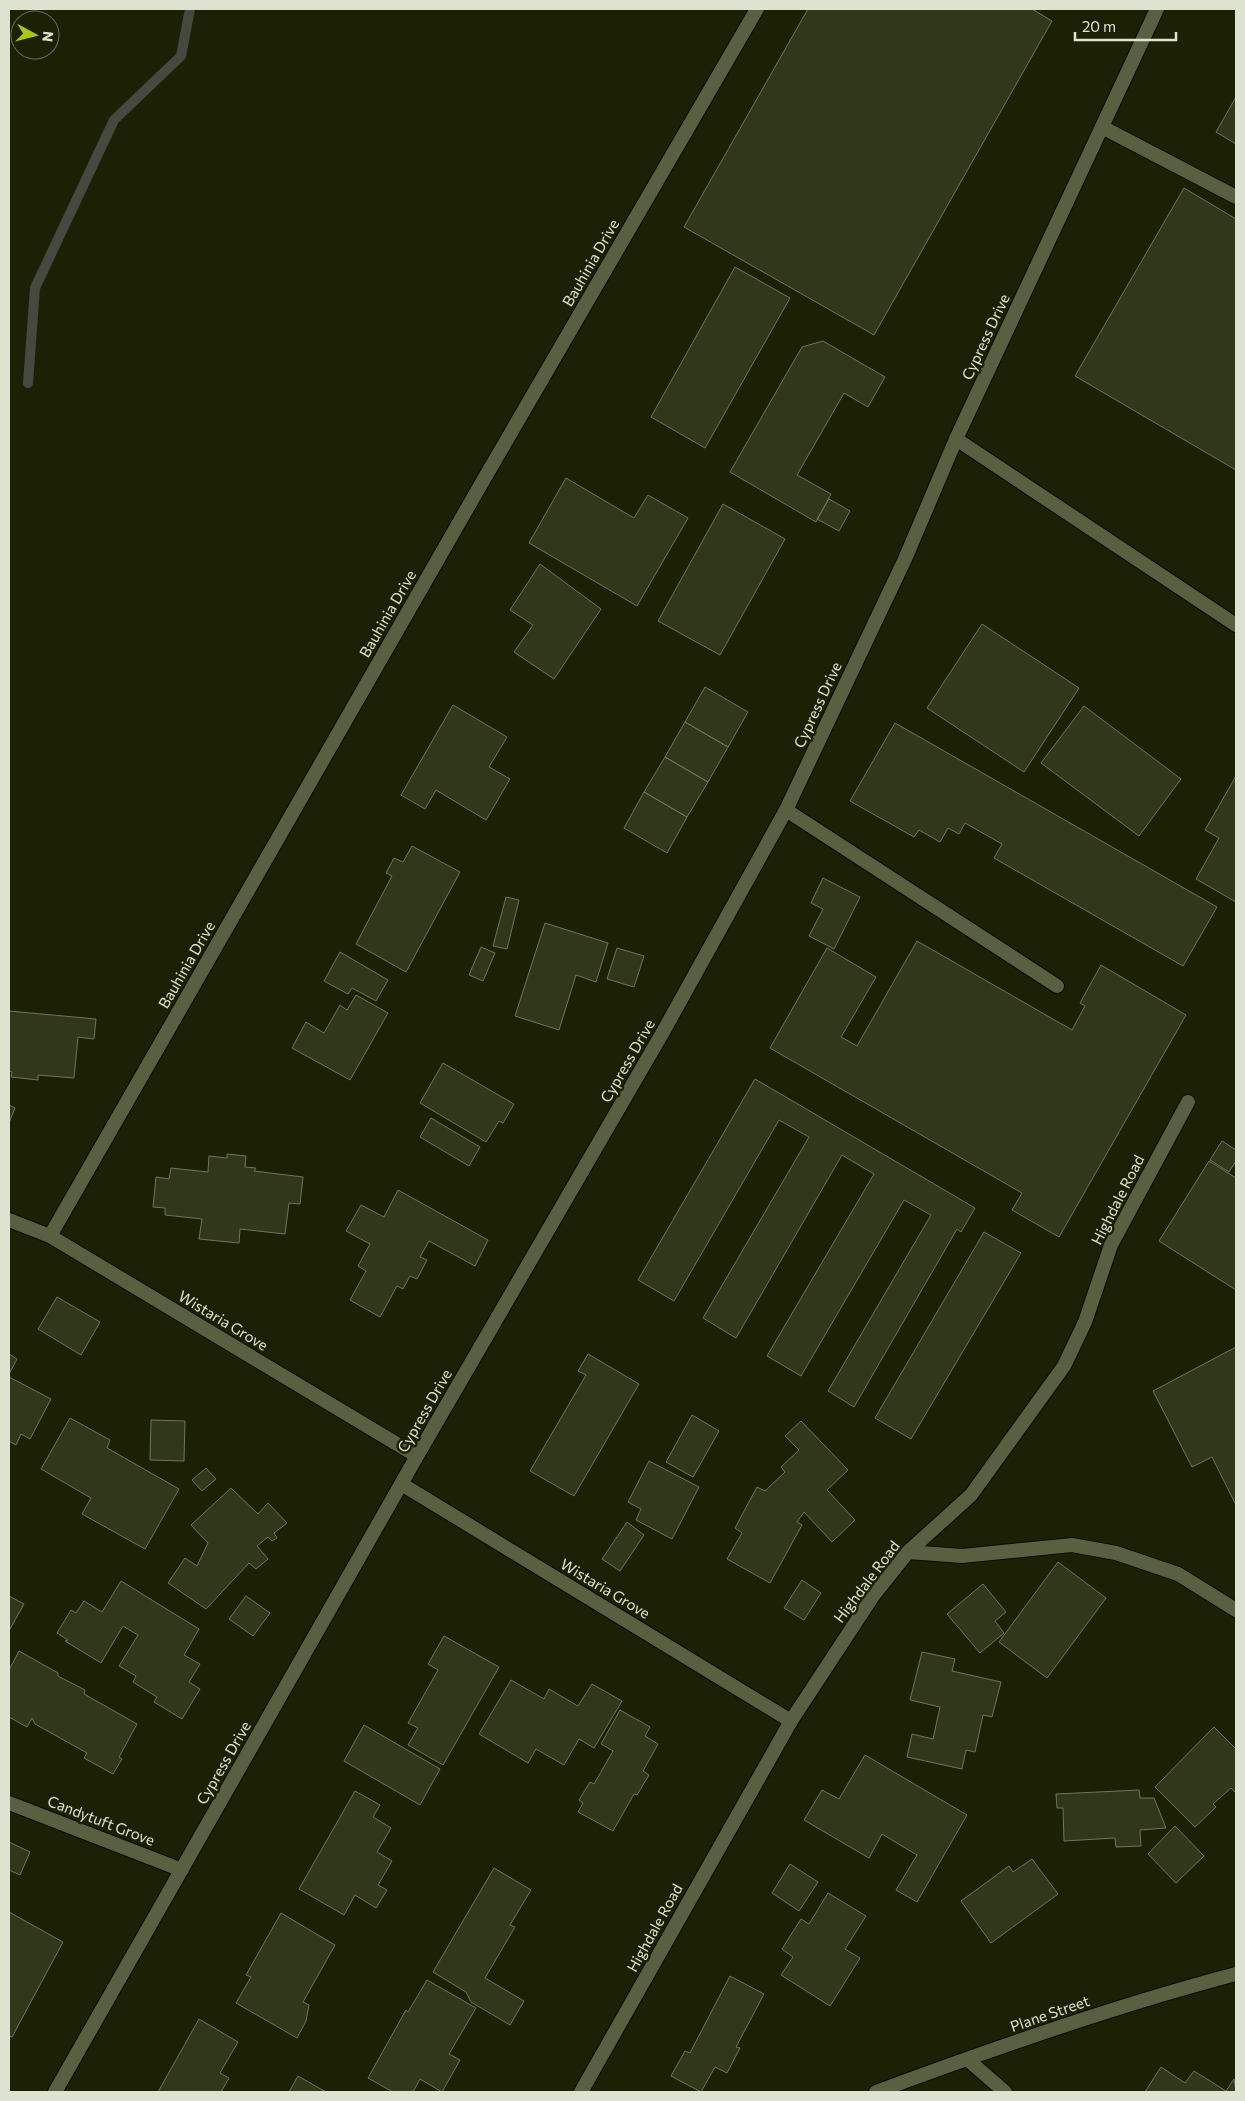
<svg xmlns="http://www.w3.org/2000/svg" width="1245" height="2101" font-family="Commissioner,sans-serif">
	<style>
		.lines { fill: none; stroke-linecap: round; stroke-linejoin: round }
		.stream { stroke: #46493f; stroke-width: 10 }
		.building { fill: #31371b; stroke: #6f7658 }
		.service-casing { stroke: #070a00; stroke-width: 16 }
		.minor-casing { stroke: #070a00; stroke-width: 16 }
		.service { stroke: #596042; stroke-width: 14 }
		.minor { stroke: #596042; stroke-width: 14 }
		.labels { text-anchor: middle; stroke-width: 5; stroke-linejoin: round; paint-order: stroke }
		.street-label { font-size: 15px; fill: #dee2d1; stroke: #1c2106 }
	</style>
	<rect width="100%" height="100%" fill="#1c2106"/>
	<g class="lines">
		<!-- stream -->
		<path class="stream" d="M28,383l7,-95 79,-168 67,-64 9,-47"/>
	</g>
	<!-- building -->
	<path class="building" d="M808,9h224l20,12 -178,314 -190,-108z
		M1236,97v47l-20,-12z
		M1184,188l52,31v251l-161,-94z
		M735,267l55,31 -85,150 -54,-31z
		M823,341l62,36 -17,30 -24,-14 -47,82 34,19 -15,28 -86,-50 72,-125z
		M566,478l68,40 14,-23 40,23 -51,88 -108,-63z
		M829,499l21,12 -11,20 -22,-12z
		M723,504l62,35 -65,116 -62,-34z
		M540,564l61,45 -47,70 -40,-27 19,-27 -23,-15z
		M982,624l97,64 -55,84 -97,-64z
		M705,687l43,25 -20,35 -43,-25z
		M453,705l54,32 -18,30 21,12 -24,41 -50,-30 -11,19 -24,-14z
		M1084,706l97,73 -42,57 -98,-73z
		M685,722l43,25 -20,35 -43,-25z
		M895,723l322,184 -34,59 -189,-108 8,-14 -37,-21 -6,11 -11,-6 -8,14 -21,-12 -5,7 -64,-36z
		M665,757l43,25 -21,35 -43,-25z
		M1236,776v126l-40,-23 23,-41 -14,-8z
		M644,792l43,25 -20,36 -43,-25z
		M412,846l48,26 -54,100 -50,-28 36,-68 -6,-3 8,-15 9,4z
		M823,878l37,19 -26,52 -25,-13 14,-27 -12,-6z
		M506,897l13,3 -12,49 -14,-3z
		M545,923l63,20 -12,39 -20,-7 -17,55 -44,-14z
		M917,941l155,89 13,-24 -5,-3 21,-38 85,50 -127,222 -47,-27 10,-17 -252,-145 57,-100 49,29 -35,60 16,9z
		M481,947l14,6 -12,28 -14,-6z
		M617,948l27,8 -10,31 -27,-8z
		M340,952l48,28 -12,21 -24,-13 -4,6 -24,-13z
		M356,995l32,18 -38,67 -58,-32 14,-26 18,11 16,-28 7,5z
		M9,1011l87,8 -2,20 -16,-2 -4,41 -36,-3v5l-27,-3 1,-5 -3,-1z
		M443,1063l71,41 -11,19 -4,-2 -13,21 -66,-39z
		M755,1079l220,129 -14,24 -4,-3 -103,178 -26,-16 103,-176 -27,-15 -103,176 -34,-20 107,-182 -32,-19 -106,183 -33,-20 106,-181 -30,-17 -105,181 -36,-21z
		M9,1105l6,3 -6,15z
		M431,1118l49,29 -11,19 -49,-29z
		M1222,1141l14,9v11l-7,11 -19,-12z
		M227,1154l19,2 -1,11 11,1 -2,3 49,6 -3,27 -11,-1 -4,31 -45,-5 -1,14 -40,-4 3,-20 -37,-4v-7l-12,-1 3,-30 13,2 2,-11 37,4 1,-16 18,2z
		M1209,1161l27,17v112l-77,-49z
		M398,1190l90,50 -13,26 -46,-25 -9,16 7,3 -10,19 -7,-3 -7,13 -6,-3 -17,31 -30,-17 16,-29 -8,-5 12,-22 -24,-13 15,-26 23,12z
		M984,1232l37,21 -110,186 -36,-21z
		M57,1297l43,25 -19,33 -43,-26z
		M1236,1347v158l-24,-48 -20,10 -39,-76z
		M9,1354l8,5 -8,15z
		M588,1354l51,30 -65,112 -44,-25 56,-96 -8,-4z
		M9,1377l42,22 -21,40 -9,-5 -5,11 -7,-4z
		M692,1415l27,16 -26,46 -27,-15z
		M70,1418l40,22 -3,8 72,41 -34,60 -63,-35 9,-16 -50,-29z
		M151,1420l34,1 -1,40 -34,-1z
		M801,1421l47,49 -21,20 28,30 -23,22 -28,-30 -7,10 5,3 -32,58 -43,-24 15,-26 -7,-5 22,-41 8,4 20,-19 -4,-5 18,-17 -14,-14z
		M649,1461l50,26 -27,52 -36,-19 5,-11 -13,-7z
		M206,1468l10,11 -14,12 -10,-11z
		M231,1488l27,26 10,-11 19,20 -13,10 3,5 -5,3 -4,-4 -11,9 11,13 -12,10 -7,-6 -43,46 -38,-26 17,-25 12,8 11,-23 -17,-18z
		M627,1522l17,13 -24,36 -18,-12z
		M1058,1562l48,36 -59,80 -48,-36z
		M802,1580l19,13 -17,27 -20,-12z
		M121,1581l78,48 -15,26 16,9 -11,18 11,7 -18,30 -28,-17 3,-5 -24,-15 3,-6 -17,-10 19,-31 -15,-9 -22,37 -36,-22 3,-1 -11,-7 14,-23 5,3 8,-12 18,11z
		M983,1584l23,28 -11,9 9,12 -24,20 -33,-39z
		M9,1596l15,8 -15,27z
		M246,1596l24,17 -17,23 -24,-17z
		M444,1636l55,31 -56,98 -35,-20 10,-17 -10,-5 30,-53 -10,-6z
		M19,1651l39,22v3l27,14 -1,4 53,30 -18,33 3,2 -9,15 -29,-16 3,-5 -52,-29 -3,-6 -5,9 -18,-10v-47z
		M922,1652l33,7 -3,12 49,11 -9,35 -9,-2 -8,37 -9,-2 -4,19 -55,-12 5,-23 21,5 7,-32 -30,-7z
		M511,1680l33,19 5,-10 29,17 14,-22 30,17 -28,47 -15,-9 -15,26 -28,-16 -8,14 -49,-29z
		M620,1710l30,17 -5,9 13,8 -15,27 6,4 -12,20 -3,-1 -21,37 -35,-19 5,-9 -4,-3 11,-18 4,2 19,-33 -12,-7z
		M364,1725l76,44 -20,36 -76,-44z
		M1214,1727l22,22v44l-5,-5 -18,16 3,3 -21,20 -40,-40z
		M865,1755l102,60 -50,87 -21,-12 21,-35 -35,-21 -13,24 -65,-38 18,-30 17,9z
		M1139,1790l1,8h14l12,30 -26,2 1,16 -25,1 -1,-9 -51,3 -1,-33h-6l-1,-14z
		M355,1791l25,14 -7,12 18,11 -14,24 15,9 -14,24 9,5 -11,18 -21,-13 -11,20 -45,-26z
		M1175,1826l29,30 -28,27 -28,-29z
		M9,1842l21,10 -10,23 -11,-5z
		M1032,1859l26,35 -67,49 -30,-42 48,-35 4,6z
		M790,1864l28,18 -19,29 -27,-18z
		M494,1868l37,22 -21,35 5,2 -30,51 39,23 -14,24 -39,-23 -5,-10 -33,-20z
		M828,1893l38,23 -21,33 15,9 -30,48 -49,-31 12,-18 -11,-8 19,-30 8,5z
		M9,1912l54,30 -51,95 -3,-1z
		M281,1913l54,32 -32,57 6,3 -3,16 -9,17 -61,-35 15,-26 -5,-2z
		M730,1976l34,18 -28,53 4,1 -13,25 -12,-6 -14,25 -30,-16 14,-25 5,2z
		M427,1980l49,28 -27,46 11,6 -18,32 -22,-13 -7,13h-20l-25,-14 38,-68 2,2z
		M199,2019l39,23 -18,31 9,5 -8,14h-63z
		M1161,2067l24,16 9,-12 32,20 8,-12 2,13h-91z
		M298,2076l28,16h-37z"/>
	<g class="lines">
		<defs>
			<path id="service" d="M1102,127l134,70
				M956,439l280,186
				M786,810l271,176
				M908,1552l54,4 110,-11 44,8 62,21 58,36
				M791,1721l82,-125 35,-44 63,-57 93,-129 21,-44 26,-77 77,-143"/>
			<path id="minor" d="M9,1220l41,16 367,220
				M50,1236l430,-750 277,-477
				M403,1485l388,236 -210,371
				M9,1803l173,67
				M967,2059l38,33
				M55,2092l362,-636 246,-424 123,-222 119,-251 51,-120 201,-430
				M876,2092c118,-44 238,-86 360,-118"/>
		</defs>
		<!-- service casing -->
		<use href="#service" class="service-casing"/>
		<!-- minor casing -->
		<use href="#minor" class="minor-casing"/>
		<!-- service -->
		<use href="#service" class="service"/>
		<!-- minor -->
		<use href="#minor" class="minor"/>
	</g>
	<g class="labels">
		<!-- street labels -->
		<g class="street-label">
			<text transform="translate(591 263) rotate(-60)" y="5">Bauhinia Drive</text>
			<text transform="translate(986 337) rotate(-65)" y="5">Cypress Drive</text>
			<text transform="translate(388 614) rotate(-60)" y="5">Bauhinia Drive</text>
			<text transform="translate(818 705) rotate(-65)" y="5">Cypress Drive</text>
			<text transform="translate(187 965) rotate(-60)" y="5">Bauhinia Drive</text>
			<text transform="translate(628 1061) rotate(-60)" y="5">Cypress Drive</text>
			<text transform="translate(1118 1200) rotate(-63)" y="5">Highdale Road</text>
			<text transform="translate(223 1321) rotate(31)" y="5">Wistaria Grove</text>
			<text transform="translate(425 1411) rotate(-60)" y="5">Cypress Drive</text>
			<text transform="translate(867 1582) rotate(-53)" y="5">Highdale Road</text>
			<text transform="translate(605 1589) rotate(31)" y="5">Wistaria Grove</text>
			<text transform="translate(224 1763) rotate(-60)" y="5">Cypress Drive</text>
			<text transform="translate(101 1821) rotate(21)" y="5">Candytuft Grove</text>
			<text transform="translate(655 1928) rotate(-61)" y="5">Highdale Road</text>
			<text transform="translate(1050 2014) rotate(-19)" y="5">Plane Street</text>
		</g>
	</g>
	<!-- border -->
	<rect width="1245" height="2101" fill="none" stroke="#dee2d1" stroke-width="20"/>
	<!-- north arrow -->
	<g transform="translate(35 35) rotate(97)"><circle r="24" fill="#1c2106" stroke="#6a6e57"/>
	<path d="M0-4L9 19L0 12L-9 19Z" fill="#acc611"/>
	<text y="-8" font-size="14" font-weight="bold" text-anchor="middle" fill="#dee2d1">N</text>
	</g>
	<!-- scale -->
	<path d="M1075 32v8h101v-8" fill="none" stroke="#dee2d1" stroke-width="2.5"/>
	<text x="1082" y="32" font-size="15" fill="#dee2d1" stroke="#1c2106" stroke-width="4" paint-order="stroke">20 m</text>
</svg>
